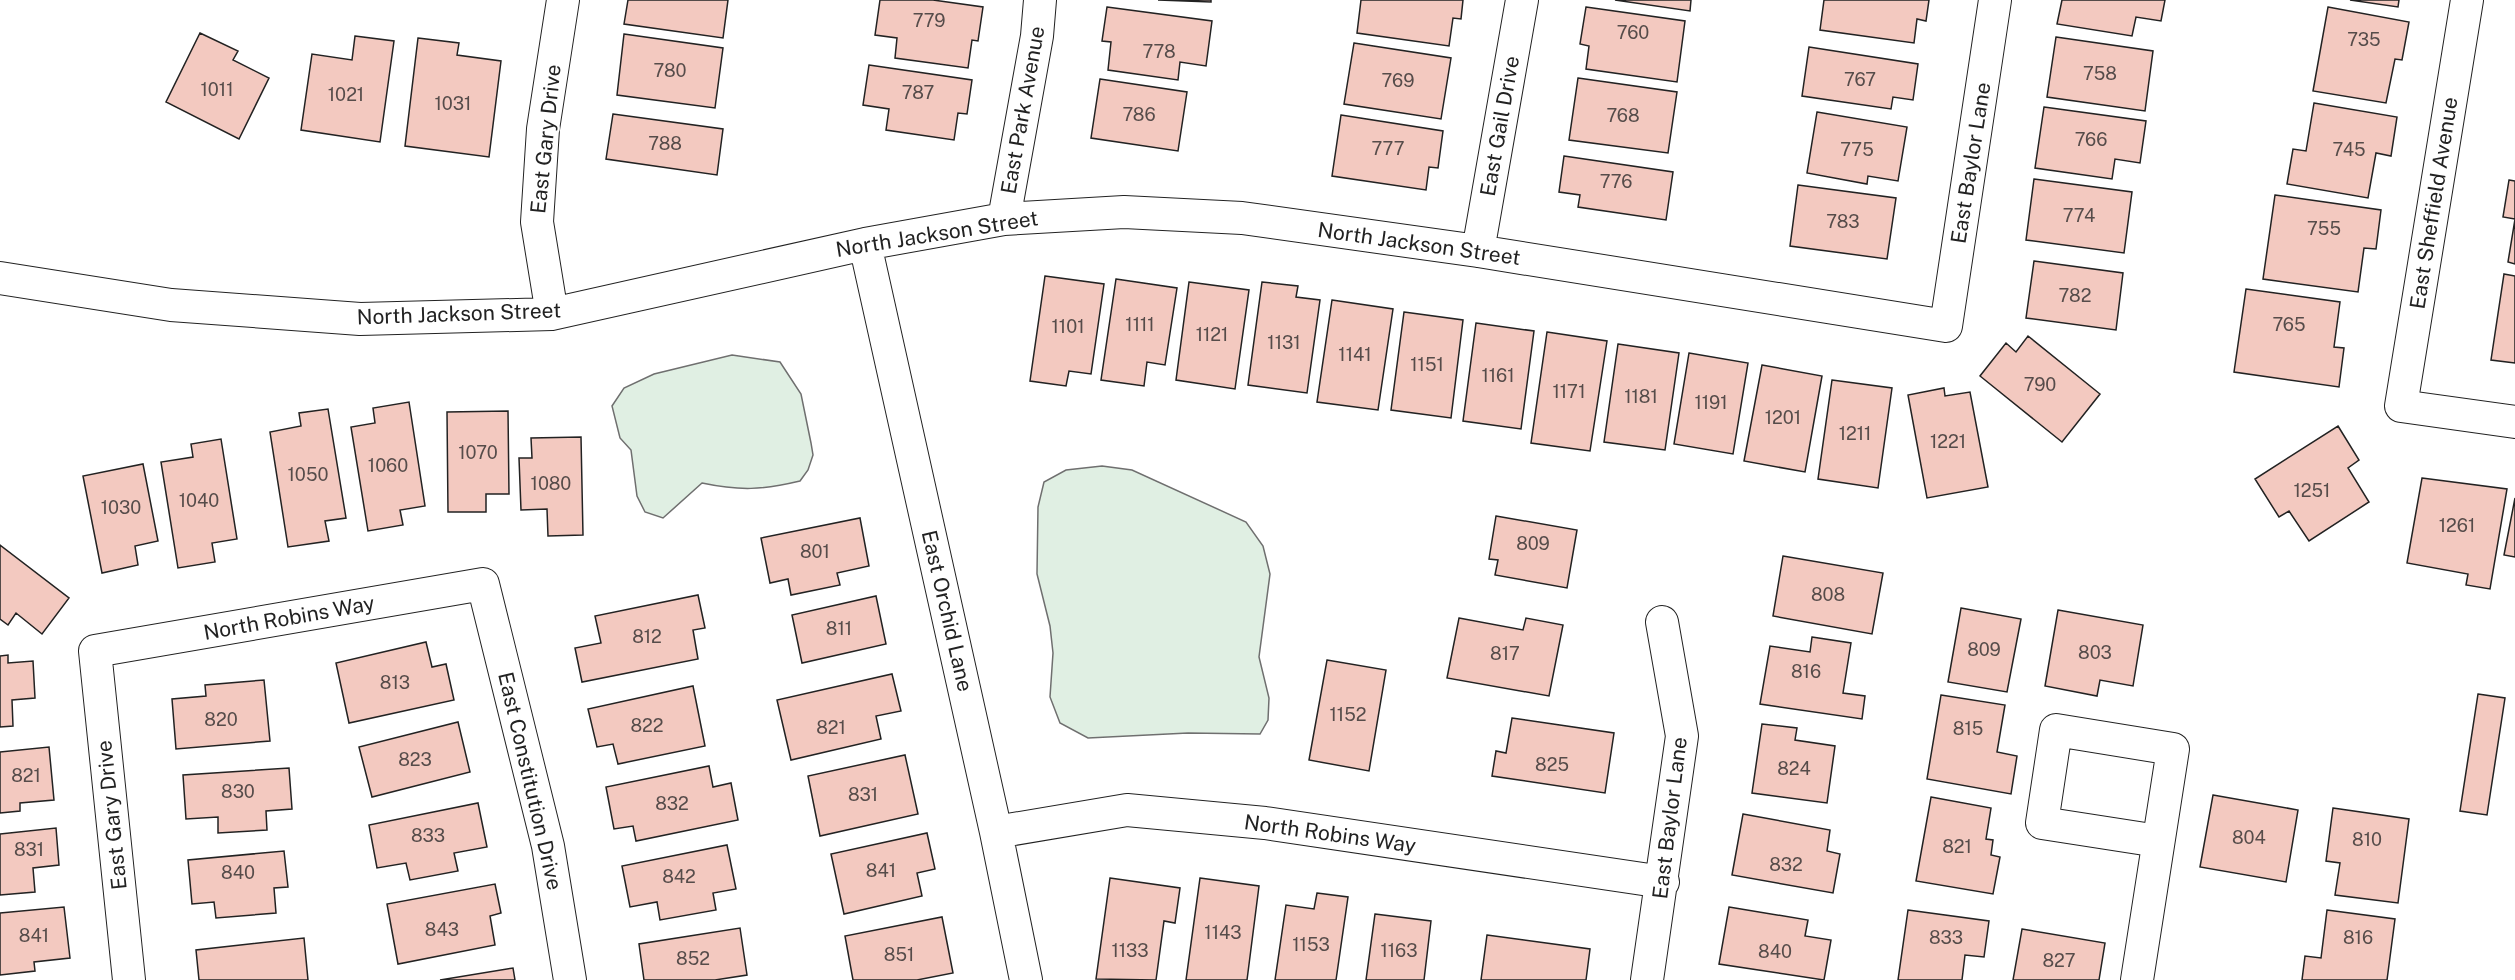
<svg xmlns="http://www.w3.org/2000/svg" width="2515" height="980" font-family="'Public Sans',sans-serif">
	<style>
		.green { fill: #e0efe3; stroke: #6f6f6f; stroke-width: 1.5 }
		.building { fill: #f3c9c0; stroke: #222; stroke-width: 1.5 }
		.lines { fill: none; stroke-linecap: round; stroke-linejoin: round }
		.minor-casing { stroke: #222; stroke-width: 34 }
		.minor { stroke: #fff; stroke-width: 32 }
		.labels { text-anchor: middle; stroke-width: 4.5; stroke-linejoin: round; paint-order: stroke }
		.number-label { font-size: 18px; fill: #564c4a }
		.street-label { font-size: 21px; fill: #222; stroke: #fff }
	</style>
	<rect width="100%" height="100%" fill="#fff"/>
	<!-- green -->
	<path class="green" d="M732,355l48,7 21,32 10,49 2,12 -5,15 -8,11c-38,9 -60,10 -98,2l-39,35 -18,-6 -8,-16 -6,-46 -11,-12 -8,-32 12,-18 30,-14z
		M1102,466l30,4 114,52 17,24 7,28 -11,83 10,41 -1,22 -8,14 -72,-1 -100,5 -28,-15 -10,-26 3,-44 -3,-27 -13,-52 1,-67 6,-25 22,-12z"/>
	<!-- building -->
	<path class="building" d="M628,0h100l-5,38 -99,-14z
		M880,0h53l50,7 -5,34 -6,-1 -4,28 -73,-10 2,-20 -22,-3z
		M1158,0h53v2z
		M1361,0h102l-2,19 -8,-1 -4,28 -92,-13z
		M1615,0h76l-1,11z
		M1824,0h105l-3,21 -9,-2 -3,24 -94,-13z
		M2062,0h103l-4,21 -25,-4 -4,19 -75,-12z
		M2350,0h49l-1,7z
		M1107,7l105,14 -6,45 -26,-4 -2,18 -70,-10 3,-28 -9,-1z
		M1586,7l99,14 -8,61 -91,-13 3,-23 -9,-2z
		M2328,7l81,15 -7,38 -7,-1 -9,44 -73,-12z
		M200,33l38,18 -5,9 36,18 -30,61 -73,-37z
		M624,34l99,14 -8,60 -98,-13z
		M355,36l39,5 -14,101 -79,-12 11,-76 40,6z
		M2056,37l97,14 -8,60 -98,-14z
		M418,38l41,5 -2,12 44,6 -12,96 -84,-11z
		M1354,43l97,15 -10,61 -97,-15z
		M1809,47l109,17 -5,36 -20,-3 -2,12 -89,-13z
		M869,65l103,15 -5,34 -9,-1 -4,27 -68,-10 3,-21 -26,-4z
		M1578,78l99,14 -9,61 -99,-13z
		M1100,79l87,13 -9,59 -87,-13z
		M2314,103l83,14 -6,39 -15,-3 -8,45 -81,-14 6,-35 13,2z
		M2044,107l102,14 -6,42 -25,-4 -3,20 -77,-11z
		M1817,112l90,15 -9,54 -30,-5 -1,8 -60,-11z
		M613,114l110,15 -6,46 -111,-16z
		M1341,115l102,16 -5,37 -9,-1 -3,23 -94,-14z
		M1564,156l109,16 -7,48 -88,-13 2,-12 -21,-3z
		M2034,179l98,13 -8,61 -98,-13z
		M2509,180l6,1v83l-7,-2 7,-43 -12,-2z
		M1798,185l98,13 -9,61 -97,-13z
		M2275,195l106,15 -5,39 -12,-1 -6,44 -95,-13z
		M2034,261l89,12 -7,57 -90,-12z
		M2504,274l11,2v87l-24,-3z
		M1045,276l59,8 -13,90 -22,-3 -3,15 -36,-5z
		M1116,279l61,9 -12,77 -18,-3 -3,24 -43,-6z
		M1189,282l60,8 -14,99 -59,-9z
		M1262,282l36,4 -2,11 24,3 -13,93 -59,-8z
		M2246,289l94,13 -6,45 10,1 -5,39 -105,-15z
		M1332,300l61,9 -15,101 -61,-8z
		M1404,312l59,8 -12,98 -60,-8z
		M1476,323l58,8 -13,98 -58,-8z
		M1547,332l60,9 -17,110 -59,-8z
		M2028,336l72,58 -38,48 -82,-66 26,-33 10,9z
		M1618,344l61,9 -14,97 -61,-8z
		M1689,353l59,10 -15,91 -59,-10z
		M1762,365l60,11 -17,96 -61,-11z
		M1832,380l60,8 -14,100 -60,-9z
		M1944,388l1,8 25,-4 18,95 -61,11 -19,-103z
		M409,402l16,104 -25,4 3,15 -35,6 -17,-104 24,-4 -2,-15z
		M328,409l18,109 -21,3 4,20 -41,6 -18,-115 31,-6 -2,-13z
		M508,411l1,83h-23v18h-38l-1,-100z
		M2338,426l21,34 -11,8 21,34 -60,39 -20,-30 -10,6 -24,-38z
		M581,437l2,98 -35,1 -1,-27 -26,1 -2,-52h13l-1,-20z
		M221,439l16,100 -25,4 3,19 -37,6 -17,-106 32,-5 -2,-13z
		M143,464l15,77 -23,5 3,19 -36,8 -19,-97z
		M2422,478l85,11 -17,100 -24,-4 2,-11 -61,-11z
		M2515,498v59l-11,-2z
		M1496,516l81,14 -10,58 -72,-13 3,-15 -9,-1z
		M860,518l9,48 -32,7 3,12 -49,10 -3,-16 -18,4 -9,-45z
		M0,545l69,53 -27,36 -26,-21 -8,12 -8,-6z
		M1783,556l100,17 -11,61 -99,-18z
		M698,595l7,33 -12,2 5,29 -116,23 -7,-34 26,-5 -6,-27z
		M876,596l10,48 -84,19 -10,-48z
		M1961,608l60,11 -14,73 -59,-10z
		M2058,610l85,15 -10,61 -33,-6 -3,16 -52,-10z
		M1459,618l64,12 3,-12 37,7 -14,71 -102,-18z
		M1812,637l39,6 -8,50 22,3 -3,23 -102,-15 10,-58 40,6z
		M426,642l6,25 14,-3 8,36 -105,23 -13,-60z
		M8,655v8l25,-2 2,37 -23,2 1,26 -13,1v-71z
		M1327,660l59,10 -17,101 -60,-11z
		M892,674l9,37 -25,5 5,23 -90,21 -14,-60z
		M264,680l6,61 -94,8 -4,-50 34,-3 -1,-11z
		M693,686l12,60 -87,18 -5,-20 -16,3 -9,-38z
		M2478,694l27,4 -18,117 -27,-4z
		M1941,695l64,10 -8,47 20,4 -6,38 -84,-15z
		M1512,718l102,15 -9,60 -113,-17 4,-25 10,2z
		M458,722l12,50 -98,25 -13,-50z
		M1762,724l35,4 -2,12 40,6 -8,57 -75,-10z
		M49,747l5,53 -34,3v8l-20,2v-61z
		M905,755l13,59 -98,22 -12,-60z
		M709,766l4,21 18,-4 7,37 -102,21 -3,-15 -19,3 -8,-42z
		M289,768l3,41 -26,2 1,19 -49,3v-16l-32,2 -3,-44z
		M2213,795l85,15 -12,72 -86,-15z
		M1931,797l60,11 -5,31 7,1 -2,15 9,2 -7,37 -77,-13z
		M478,803l9,44 -33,6 4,18 -48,9 -4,-17 -29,5 -8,-43z
		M2333,808l76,11 -11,84 -63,-8 5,-32 -14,-2z
		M1743,814l87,16 -3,21 13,3 -7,39 -101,-18z
		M56,828l3,37 -26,3 2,24 -35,3v-61z
		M927,833l8,36 -18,4 5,23 -78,18 -13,-60z
		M727,845l9,44 -23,4 3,17 -56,10 -3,-18 -27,5 -8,-41z
		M284,851l4,36 -14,1 2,25 -60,5 -2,-16 -22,2 -4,-44z
		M1110,878l70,10 -5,35 -11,-2 -8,59 -60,-1z
		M1200,878l59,8 -12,94h-61z
		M495,884l6,29 -11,3 5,29 -97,19 -11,-60z
		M1317,893l31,4 -12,83h-61l11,-75 28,4z
		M64,907l6,51 -36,4 1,9 -35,4v-62z
		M1729,907l79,13 -3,16 26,4 -7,40 -105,-16z
		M1908,910l81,11 -5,36 -19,-2 -3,25h-64z
		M2327,910l68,9 -8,61h-85l3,-24 16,2z
		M1375,914l56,7 -7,59h-58z
		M942,917l11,56 -36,7h-64l-8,-44z
		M740,928l7,47 -32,5h-71l-5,-36z
		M2022,929l83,14 -6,37h-86z
		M1487,935l103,14 -4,31h-105z
		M304,938l4,42h-109l-3,-30z
		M513,968l2,12h-75z"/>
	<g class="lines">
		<defs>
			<path id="minor" d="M2467,0l-66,406 114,16
				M1004,219l33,-183 3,-36
				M865,244l131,588 30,148
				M1478,251l44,-251
				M0,278l171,27 189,14 192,-5 313,-70 139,-25 120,-7 118,6 236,33 468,75 49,-326
				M552,314l-15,-92 6,-93 20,-129
				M996,832l131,-22 138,13 398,59
				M129,980l-34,-329 388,-67 65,262 22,134
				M1647,980l35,-244 -20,-114
				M2137,980l36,-231 -117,-19 -14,93 116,18"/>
		</defs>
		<!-- minor casing -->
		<use href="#minor" class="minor-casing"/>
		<!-- minor -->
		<use href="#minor" class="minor"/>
	</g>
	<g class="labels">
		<!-- number labels -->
		<g class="number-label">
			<text x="929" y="27">779</text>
			<text x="1633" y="39">760</text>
			<text x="2364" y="46">735</text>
			<text x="1159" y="58">778</text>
			<text x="670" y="77">780</text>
			<text x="2100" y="80">758</text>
			<text x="1860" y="86">767</text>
			<text x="1398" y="87">769</text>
			<text x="217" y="96">1011</text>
			<text x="918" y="99">787</text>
			<text x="346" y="101">1021</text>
			<text x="453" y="110">1031</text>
			<text x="1139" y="121">786</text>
			<text x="1623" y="122">768</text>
			<text x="2091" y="146">766</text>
			<text x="665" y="150">788</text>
			<text x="1388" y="155">777</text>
			<text x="1857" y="156">775</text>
			<text x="2349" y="156">745</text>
			<text x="1616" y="188">776</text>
			<text x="2079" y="222">774</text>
			<text x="1843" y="228">783</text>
			<text x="2324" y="235">755</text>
			<text x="2075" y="302">782</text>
			<text x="1140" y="331">1111</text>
			<text x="2289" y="331">765</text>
			<text x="1068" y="333">1101</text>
			<text x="1212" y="341">1121</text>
			<text x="1284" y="349">1131</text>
			<text x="1355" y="361">1141</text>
			<text x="1427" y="371">1151</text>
			<text x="1498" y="382">1161</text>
			<text x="2040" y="391">790</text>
			<text x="1569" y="398">1171</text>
			<text x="1641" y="403">1181</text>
			<text x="1711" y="409">1191</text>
			<text x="1783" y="424">1201</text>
			<text x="1855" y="440">1211</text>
			<text x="1948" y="448">1221</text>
			<text x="478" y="459">1070</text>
			<text x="388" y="472">1060</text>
			<text x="308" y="481">1050</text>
			<text x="551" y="490">1080</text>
			<text x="2312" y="497">1251</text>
			<text x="199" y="507">1040</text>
			<text x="121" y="514">1030</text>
			<text x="2457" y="532">1261</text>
			<text x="1533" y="550">809</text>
			<text x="815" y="558">801</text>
			<text x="1828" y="601">808</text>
			<text x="839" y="635">811</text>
			<text x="647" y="643">812</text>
			<text x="1984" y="656">809</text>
			<text x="2095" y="659">803</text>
			<text x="1505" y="660">817</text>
			<text x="1806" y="678">816</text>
			<text x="395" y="689">813</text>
			<text x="1348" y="721">1152</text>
			<text x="221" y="726">820</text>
			<text x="647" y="732">822</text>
			<text x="831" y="734">821</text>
			<text x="1968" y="735">815</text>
			<text x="415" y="766">823</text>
			<text x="1552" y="771">825</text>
			<text x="1794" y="775">824</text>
			<text x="26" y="782">821</text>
			<text x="238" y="798">830</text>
			<text x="863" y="801">831</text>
			<text x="672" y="810">832</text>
			<text x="428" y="842">833</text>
			<text x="2249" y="844">804</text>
			<text x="2367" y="846">810</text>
			<text x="1957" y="853">821</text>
			<text x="29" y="856">831</text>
			<text x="1786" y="871">832</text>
			<text x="881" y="877">841</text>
			<text x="238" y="879">840</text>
			<text x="679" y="883">842</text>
			<text x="442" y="936">843</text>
			<text x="1223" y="939">1143</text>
			<text x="34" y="942">841</text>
			<text x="1946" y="944">833</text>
			<text x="2358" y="944">816</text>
			<text x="1311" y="951">1153</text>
			<text x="1130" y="957">1133</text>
			<text x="1399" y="957">1163</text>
			<text x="1775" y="958">840</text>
			<text x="899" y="961">851</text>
			<text x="693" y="965">852</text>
			<text x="2059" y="967">827</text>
		</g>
		<!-- street labels -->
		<g class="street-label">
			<text transform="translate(1023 110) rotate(-80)" y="7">East Park Avenue</text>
			<text transform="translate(1500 126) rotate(-80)" y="7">East Gail Drive</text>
			<text transform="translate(546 139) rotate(-84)" y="7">East Gary Drive</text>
			<text transform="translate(1971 163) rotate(-81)" y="7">East Baylor Lane</text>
			<text transform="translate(2434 203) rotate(-81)" y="7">East Sheffield Avenue</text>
			<text transform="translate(937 234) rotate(-9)" y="7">North Jackson Street</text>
			<text transform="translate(1419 244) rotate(8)" y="7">North Jackson Street</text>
			<text transform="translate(459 314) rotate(-2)" y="7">North Jackson Street</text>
			<text transform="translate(947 611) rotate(77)" y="7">East Orchid Lane</text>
			<text transform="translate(289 618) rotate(-10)" y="7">North Robins Way</text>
			<text transform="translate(530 781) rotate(77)" y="7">East Constitution Drive</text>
			<text transform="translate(112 815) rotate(-96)" y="7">East Gary Drive</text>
			<text transform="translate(1670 818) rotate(-83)" y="7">East Baylor Lane</text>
			<text transform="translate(1330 834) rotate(8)" y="7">North Robins Way</text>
		</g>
	</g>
</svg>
